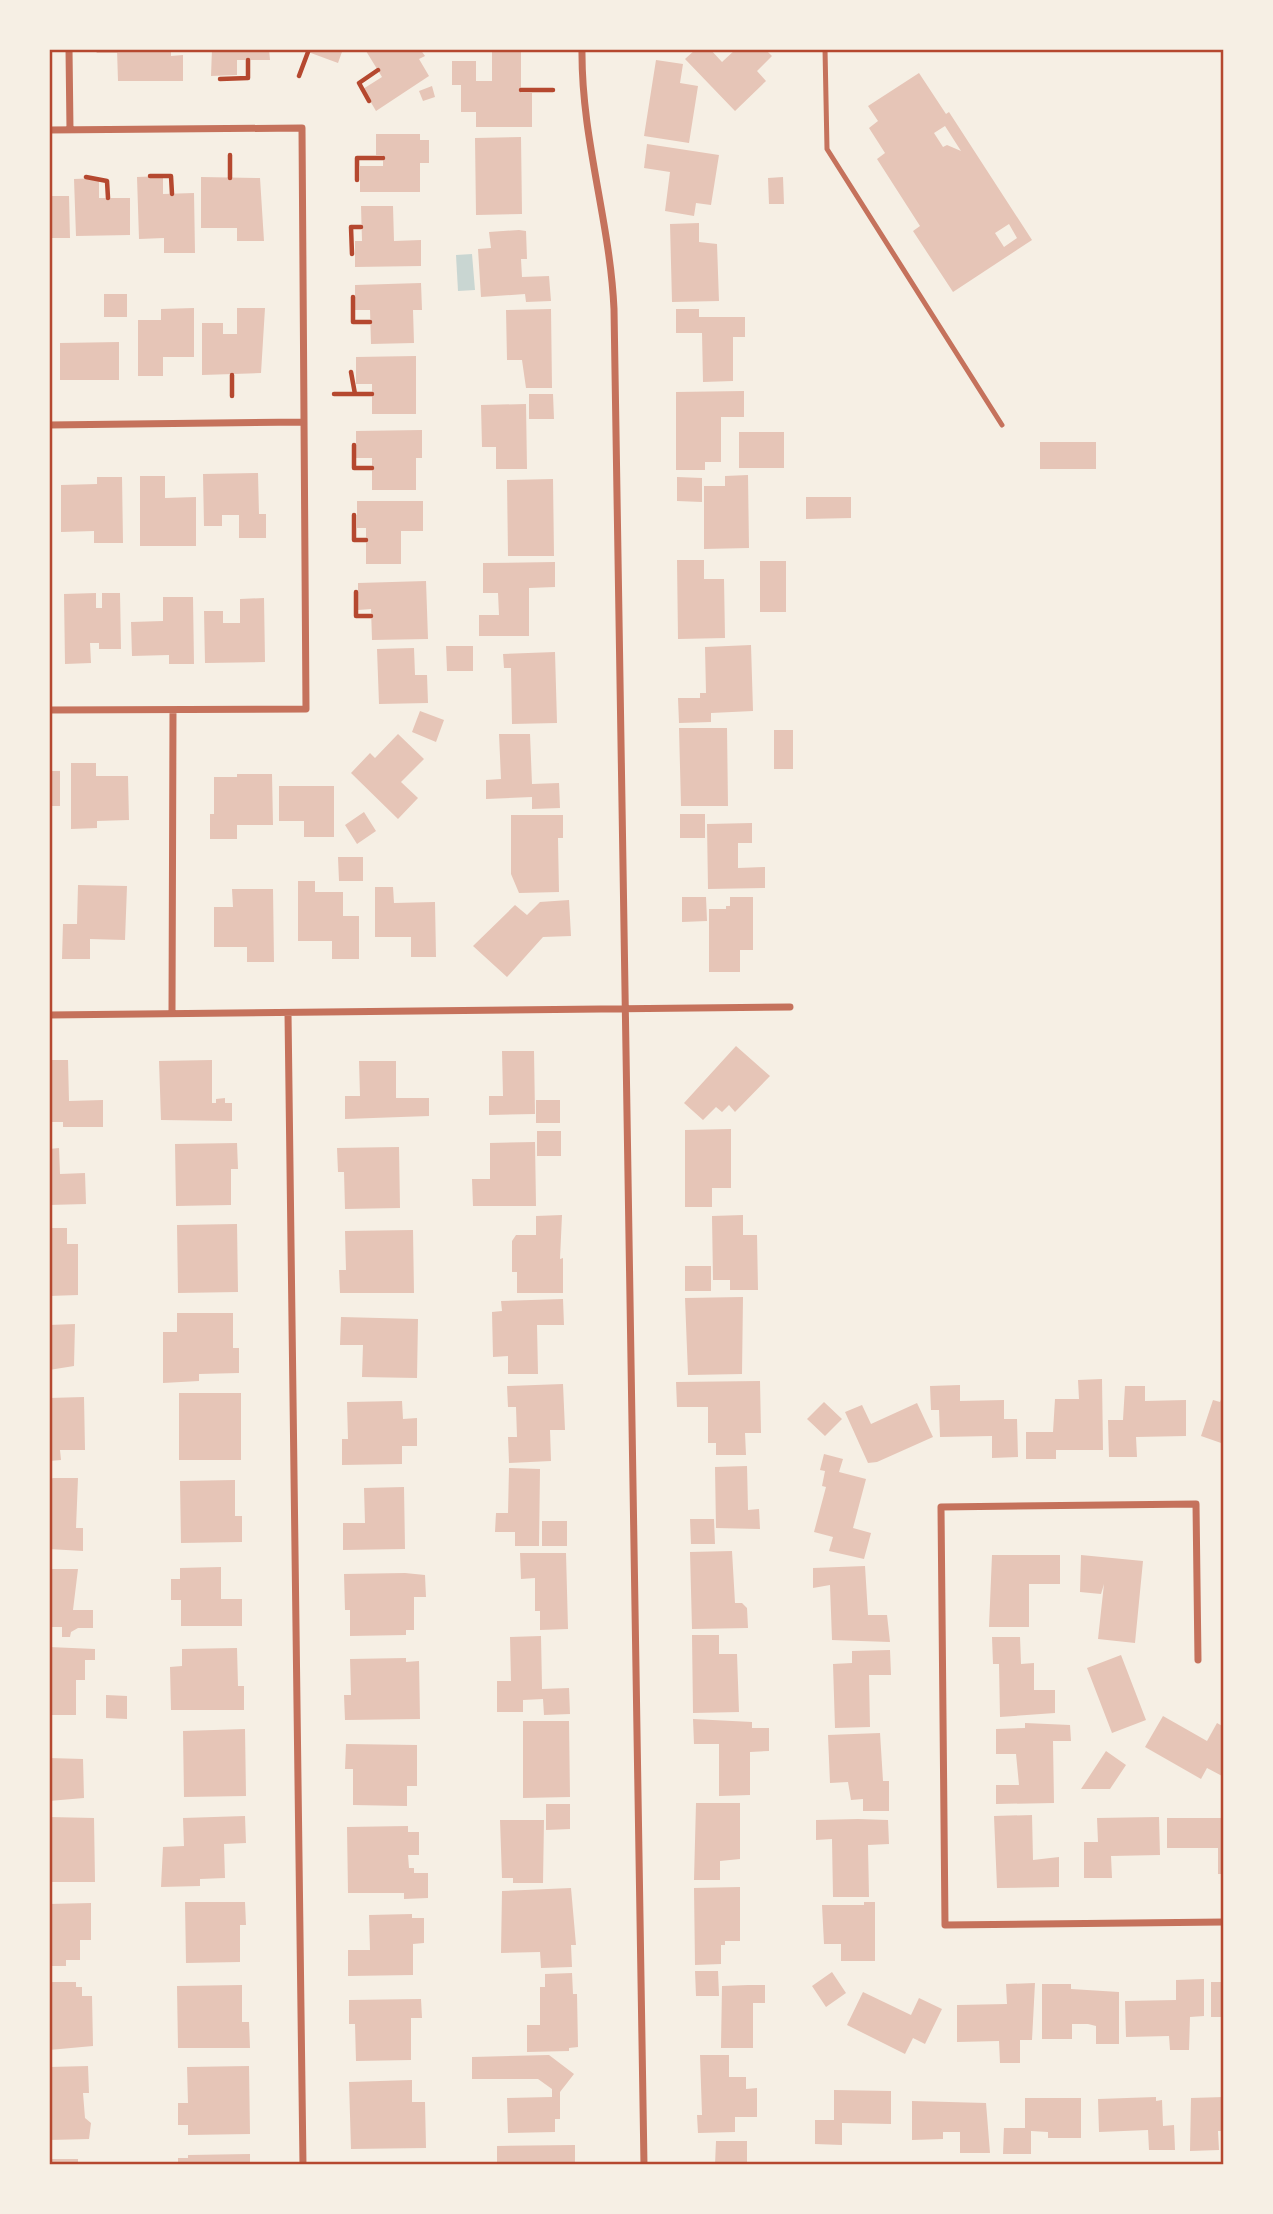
<svg xmlns="http://www.w3.org/2000/svg" width="1273" height="2214" font-family="'Sofia Sans Condensed',sans-serif">
	<style>
		.water { fill: #c9d6d2 }
		.building { fill: #e6c5b7; fill-rule: evenodd }
		.lines { fill: none; stroke-linecap: round; stroke-linejoin: round }
		.path { stroke: #b5482f; stroke-width: 4.5 }
		.service { stroke: #c5725c; stroke-width: 5 }
		.minor { stroke: #c5725c; stroke-width: 7 }
		.neatline { fill: none; stroke: #b5482f; stroke-width: 2.5 }
	</style>
	<rect width="100%" height="100%" fill="#f6efe4"/>
	<!-- water -->
	<path class="water" d="M472,254l3,36 -17,1 -2,-36z"/>
	<!-- building -->
	<path class="building" d="M117,49h54v7l12,-1v26h-65z
		M212,49h57l1,11h-33v15l-26,1z
		M300,49h43l-5,14z
		M420,49l5,7 -6,3 10,17 -53,35 -13,-22 19,-12 -16,-26z
		M696,49h14l12,13 14,-13h29l7,7 -15,15 9,10 -31,30 -50,-52z
		M492,51h29v42h11v34h-56v-15h-15v-27h-9v-24h24v20h16z
		M656,60l27,4 -3,19 18,3 -9,57 -45,-7z
		M919,73l27,41 3,-2 83,128 -79,52 -40,-61 7,-5 -43,-67 8,-6 -16,-25 9,-7 -10,-15zM945,126l16,25 -14,-6 -4,2 -9,-14zM1009,224l8,14 -13,9 -9,-14z
		M432,86l3,11 -12,4 -4,-10z
		M376,134h44v6h9v23h-9v29h-60v-26h23v-11h-7z
		M521,137l1,77 -46,1 -1,-77z
		M647,144l72,11 -8,50 -15,-2 -2,13 -29,-5 5,-39 -26,-4z
		M163,176v18l31,-1 1,60h-31v-15l-25,1 -2,-62z
		M201,177l59,1 4,63h-27v-13h-36z
		M783,177l1,27h-15l-1,-26z
		M99,178v20h31v37l-54,1 -2,-57z
		M49,196h20l1,42h-21z
		M361,206h32l1,35 27,-1v26l-66,1v-26h7z
		M699,223v19l18,2 2,57 -47,1 -2,-78z
		M519,230l7,1 1,28h-6l1,18 27,-1 2,25 -25,1 -1,-8 -44,3 -3,-48 13,-1 -2,-16z
		M421,283l1,27h-9l1,33 -43,1 -1,-34h-15v-25z
		M104,294h23v23h-23z
		M194,308v49h-31v19h-25v-56h23v-11z
		M237,308h28l-4,65 -59,2v-52h21v11h14z
		M551,309l1,79h-26l-4,-28h-15l-1,-50z
		M676,309h23v8h46v20h-12v44l-30,1 -1,-49h-26z
		M119,342v38h-59v-37z
		M416,356v58h-44v-30h-16v-27z
		M744,391v26h-23v45h-16v8h-29v-78z
		M529,394h24l1,25h-25z
		M526,404l1,65h-31v-22h-14l-1,-42z
		M422,430v28h-6v32h-44v-32h-16v-27z
		M739,432h45v36h-45z
		M1040,442h56v27h-56z
		M258,473l1,41h7v24h-27v-23h-17v11h-18l-1,-52z
		M748,475l1,73 -45,1v-63h21v-10z
		M140,476h25v22l31,-1v49h-56z
		M97,477h25l1,66h-29v-12l-33,1v-47l36,-1z
		M677,477l25,1v24l-25,-1z
		M553,479l1,77h-46l-1,-76z
		M806,497h45v21l-45,1z
		M357,501h66v30h-22v33h-35v-36h-9z
		M677,560h27v19h20l1,59 -47,1z
		M760,561h26v51h-26z
		M555,562v25l-26,1v48h-50v-21h20l-1,-22h-15v-30z
		M426,581l2,58 -56,1 -1,-31 -13,1v-27z
		M96,593v15h6v-15h18l1,56h-22v-6h-9l1,20 -26,1 -1,-70z
		M163,597h30l1,67h-25v-9l-37,1 -1,-34 32,-1z
		M264,598l1,64 -60,1 -1,-52h19v12h17v-24z
		M751,645l2,66 -42,2v9l-32,1 -1,-25h22v-5h6l-1,-46z
		M446,646h27v25h-26z
		M414,648l1,27h12l1,28 -49,1 -2,-55z
		M555,652l2,71 -45,1 -1,-56h-7l-1,-14z
		M420,711l24,9 -8,22 -24,-10z
		M679,728h48l1,78h-47z
		M774,730h19v39h-19z
		M398,734l26,25 -23,23 17,16 -20,21 -47,-46 19,-20 5,5z
		M499,734h31l2,50 27,-1 1,25 -28,1v-12l-46,2v-19l15,-1z
		M71,763h25v13h32l1,44 -32,1v7l-26,1z
		M49,771h11v35h-11z
		M237,774h35l1,51h-36v14h-27v-25h4v-37h23z
		M279,786h55v51h-30v-16h-25z
		M364,812l12,19 -19,13 -12,-19z
		M680,814h25v24h-25z
		M511,815h52v23h-5l1,54 -40,1 -8,-19z
		M752,823v20h-14v25l27,-1v21l-57,1 -1,-65z
		M338,857h25v24h-24z
		M298,881h17v11h28v24h16v43h-27v-18h-34z
		M78,885l49,1 -2,54 -35,-1v20h-28l1,-35h14z
		M375,887h18l1,16 41,-1 1,55h-25v-20h-36z
		M232,889h41l1,73h-27v-15h-33v-40h19z
		M682,897h24l1,24 -25,1z
		M730,897h23v53h-13v22h-31v-63h17v-3h4z
		M569,900l2,36 -28,1 -36,40 -34,-31 42,-41 12,10 13,-13z
		M736,1046l34,30 -35,36 -6,-7 -7,7 -6,-5 -13,13 -19,-17z
		M502,1051h32l1,63 -46,1v-19h14z
		M49,1060h19l1,41 34,-1v27h-40v-5h-14z
		M212,1060v43h4v-4l9,-1v5h7v18l-71,-1 -2,-59z
		M359,1061h37v37h33v18l-84,3v-23h15z
		M536,1100h24v23h-24z
		M731,1129v59h-19v19h-27v-77z
		M537,1131h24v25h-24z
		M535,1142l1,64h-63l-1,-27h18v-36z
		M237,1143l1,26h-7v36l-55,1 -1,-62z
		M399,1147l1,61 -55,1 -1,-37h-6l-1,-24z
		M59,1148l1,26 25,-1 1,31 -37,1v-56z
		M562,1215l-2,44 3,-1v35h-46v-21h-5v-31l4,-6h20v-19z
		M743,1215v20h14l1,55h-28v-10h-17l-1,-64z
		M237,1224l1,68 -60,1 -1,-68z
		M49,1228h18v16h11v51l-29,1z
		M413,1230l1,63h-74l-1,-23h7l-1,-39z
		M685,1266h26v25h-26z
		M743,1297l-1,77 -54,1 -3,-77z
		M563,1299l1,26h-27l1,49h-30v-18l-15,1 -1,-45 10,-1 -1,-10z
		M177,1313h56v35h6v25l-40,1v7l-36,2v-51h14z
		M341,1317l77,2 -1,59 -55,-1 1,-32h-23z
		M75,1324l-1,42 -25,4v-45z
		M1102,1379l1,71h-47v9h-30v-27h27l2,-33h24l-1,-19z
		M760,1381l1,52h-16l1,22h-30v-12h-8v-36h-31l-1,-25z
		M563,1384l2,46h-15l1,31 -42,2 -1,-26h9l-1,-30h-8l-1,-21z
		M960,1385v16l44,-1v19h13l1,38 -26,1v-22l-52,1 -1,-27h-8l-1,-24z
		M1125,1386h20v15l41,-1v36l-50,1 1,20h-28l-1,-37h15z
		M1224,1392v52l-23,-8 12,-36 7,2z
		M179,1393h62v67h-62z
		M84,1397l1,53h-25l1,10 -12,1v-63z
		M402,1401l1,18 14,-1v28h-15v18l-60,1v-26h6l-1,-37z
		M824,1402l18,17 -17,17 -18,-17z
		M917,1403l16,34 -56,25 -9,1 -23,-51 17,-7 9,19z
		M824,1454l19,5 -4,13 27,7 -13,49 18,5 -7,26 -35,-8 4,-14 -19,-5 12,-45 -4,-1 3,-15 -5,-1z
		M747,1466l1,44 11,-1 1,20 -44,-1 -1,-61z
		M509,1468l31,1 -1,77h-24v-14h-20l1,-19h12z
		M53,1478h25l-2,50h7v23l-34,-2v-69z
		M235,1480v36h7v26l-61,1 -1,-62z
		M404,1487l1,62 -62,1v-27h22l-1,-35z
		M690,1519h24l1,25h-24z
		M542,1521h25v25h-25z
		M732,1551l3,52h7l5,5 1,20 -56,1 -2,-77z
		M520,1553h46l2,76 -28,1v-19h-5v-33l-14,1z
		M992,1555h68v29h-31v43h-40z
		M1081,1555l62,6 -8,82 -37,-4 6,-55 -3,10 -21,-2z
		M865,1566l3,49h19l3,27 -58,-2 -2,-55 -17,3v-20z
		M221,1567v32h21v27h-61v-26h-10v-21h9v-11z
		M49,1569h29l-5,41h20v18h-15l-7,4 -1,5h-8v-10h-13z
		M405,1573l20,2 1,22h-12v33h-8v5l-56,1v-26h-5l-1,-36z
		M692,1635h27v19h18l2,58 -46,1z
		M541,1636l1,53 27,-1 1,26 -26,1 -1,-16 -20,1v12h-26v-31h14l-1,-44z
		M992,1637h28l1,27 13,-1v27h21v23l-55,4 -1,-53h-6z
		M49,1647l46,2v11h-10v20h-9v35h-27z
		M237,1648l1,38h6v24h-73l-1,-43 12,-1v-17z
		M890,1650l1,25h-22l1,52 -35,1 -2,-64 19,-1v-12z
		M1121,1655l25,65 -34,13 -25,-65z
		M406,1658v4l13,-1 1,58 -75,1 -1,-25h7l-1,-36z
		M106,1695l21,1v23l-21,-1z
		M1163,1716l44,25 10,-18 7,4v50l-17,-9 -6,11 -56,-32z
		M693,1719l59,3v6h17v23l-19,1v43l-31,1v-52h-25z
		M523,1721h46l1,76 -47,1z
		M1025,1723l45,2 1,16h-18l1,62 -58,1v-19h23l-3,-31h-20v-25l29,-1z
		M245,1729l1,67 -62,1 -1,-66z
		M880,1733l3,48h6v30h-26v-12l-12,1 -3,-18 -18,1 -2,-48z
		M346,1744l71,1v41h-10v20l-54,-1v-36h-8z
		M1106,1751l20,14 -16,24h-29z
		M49,1758l34,1 1,39 -35,3z
		M696,1803h44v56l-20,2v19h-26z
		M546,1804h24v25l-24,1z
		M1032,1815l1,45 26,-3v30l-62,1 -3,-72z
		M245,1816l1,27 -22,1 1,34 -25,1v7l-39,1 2,-40 21,-1 -1,-28z
		M49,1817l45,1 1,64h-46z
		M1159,1817l1,38 -49,1 1,22h-28v-36h14l-1,-24z
		M1167,1818h57v56h-6v-26h-51z
		M858,1819l30,1 1,24 -21,1 1,52h-36l-1,-58 -16,1v-20z
		M500,1820h44l-1,63h-30v-5h-11z
		M408,1826v6h11v23h-11l1,13h5v5h14v25l-24,1v-6h-56l-1,-66z
		M740,1887v54h-15v4h-4v19l-26,1 -1,-77z
		M571,1888l5,57h-5l1,22 -31,1 -1,-16 -39,1 1,-62z
		M185,1902h60l1,23h-6v37l-54,1z
		M864,1902h11v59h-34v-17h-17l-2,-39h42z
		M91,1903v37h-11v20h-14v6h-17v-62z
		M412,1914v4h12v25l-11,1v31l-65,1v-26h22l-1,-35z
		M695,1971h23l1,25h-23z
		M832,1972l14,21 -20,14 -14,-21z
		M572,1973l1,21h4l1,53 -9,1v3l-42,1v-27h13v-38h5v-13z
		M1204,1979v37l-14,1 -1,33h-19l-1,-14 -43,1 -1,-36 51,-1v-20z
		M49,1982h27v5h6v9h10l1,50 -44,4z
		M1211,1982h13v35h-13z
		M1035,1983l-3,57h-12v23h-20l-1,-22 -42,1v-37l50,-1 -1,-20z
		M1042,1984h29v5l48,3v52h-23v-18l-8,-2h-16v15h-30z
		M242,1985v37h7l1,26h-72l-1,-62z
		M748,1985h17v18h-12v45h-32l1,-62z
		M863,1992l48,23 8,-17 23,11 -17,35 -12,-6 -8,16 -58,-29z
		M421,1999l1,19h-11v42l-55,1 -1,-37h-6v-24z
		M549,2055l25,19 -14,18v27h-5v13l-47,1 -1,-35 45,-1v-8l-14,-10h-66v-22z
		M700,2055h29v22h17v12l11,-1v29h-22v15l-37,1 -1,-18h5z
		M88,2066l1,27h-6l2,25 6,5 -2,16 -40,1v-73z
		M249,2066l1,68 -62,1v-10h-10v-22h10l-1,-36z
		M412,2080v22h13l1,46 -75,1 -2,-67z
		M834,2090l57,1v33l-49,-1v22l-27,-1v-24h19z
		M1156,2097v4l6,-1 1,26 11,-1 1,25h-26l-1,-20 -49,2 -1,-33z
		M1224,2097v34h-6l1,19 -29,1 1,-53z
		M1025,2098h56v40h-33v-6l-17,-1v23h-28l1,-26h21z
		M912,2101l74,2 4,50h-30v-21h-17v7l-31,1z
		M716,2141h31v24h-32z
		M575,2145v20h-78v-19z
		M250,2154v11h-72v-7h10v-3z
		M52,2159h26v6h-26z"/>
	<g class="lines">
		<!-- path -->
		<path class="path" d="M97,50h20
			M299,76l9,-24
			M220,79l28,-1v-18
			M521,90h32
			M369,101l-10,-18 19,-13
			M230,155v23
			M150,176h21l1,18
			M86,177l21,4 1,17
			M357,180v-22h26
			M352,254l-1,-27h10
			M353,297v25h17
			M351,372l4,22
			M232,375v21
			M334,394h38
			M354,445v23h18
			M354,515v25h12
			M356,592v24h15"/>
		<!-- service -->
		<path class="service" d="M825,49l2,100 175,276"/>
		<!-- minor -->
		<path class="minor" d="M69,49l1,81
			M582,49c-1,89 28,172 32,260l30,1856
			M49,130l253,-2 4,581 -257,1
			M49,425l255,-3
			M172,1013l1,-303
			M288,1013l15,1152
			M49,1015l741,-8
			M1198,1660l-2,-156 -255,3 4,418 279,-3"/>
	</g>
	<!-- border -->
	<rect width="1273" height="2214" fill="none" stroke="#f6efe4" stroke-width="102"/>
	<rect x="51" y="51" width="1171" height="2112" class="neatline"/>
</svg>
